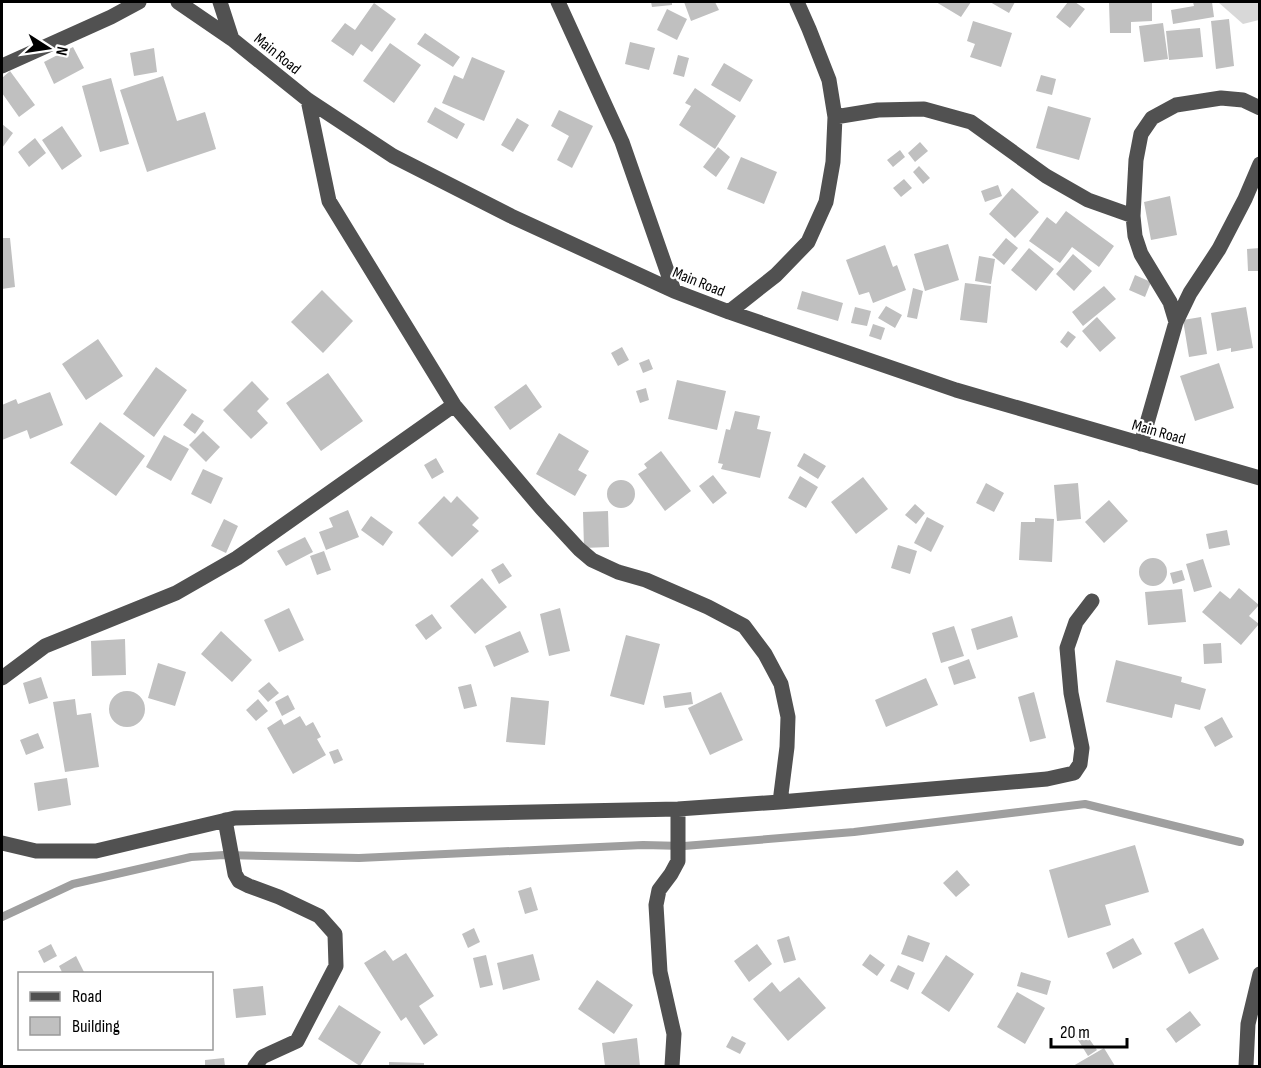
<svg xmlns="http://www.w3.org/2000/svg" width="1261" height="1068" font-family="'Sofia Sans Condensed',sans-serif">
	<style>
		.green { fill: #d8d8d8 }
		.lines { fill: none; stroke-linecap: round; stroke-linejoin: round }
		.stream { stroke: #9f9f9f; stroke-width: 8 }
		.building { fill: #c0c0c0 }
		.minor { stroke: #515151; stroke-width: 15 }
		.labels { text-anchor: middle; stroke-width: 4.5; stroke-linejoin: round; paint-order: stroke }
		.street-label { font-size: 16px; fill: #000; stroke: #fff }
	</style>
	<rect width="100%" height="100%" fill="#fff"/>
	<!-- green -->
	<path class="green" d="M1218,2h41v18l-16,4z"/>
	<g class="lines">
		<!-- stream -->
		<path class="stream" d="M2,917l71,-33 118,-27 33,-2 135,3 284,-13 41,1 170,-14 231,-28 155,38"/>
	</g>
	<!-- building -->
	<path class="building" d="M651,2h21v3l-20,2z
		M684,2h31l4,8 -28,11z
		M936,2h35l-10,15z
		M990,2h25l-6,11z
		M1068,2h7l10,7 -15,19 -14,-11z
		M1109,2h43v19l-21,1v11h-21z
		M1193,2h19l2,15 -41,7 -2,-14 23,-4z
		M374,3l22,16 -24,33 -11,-8 -8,12 -22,-15 14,-18 10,7z
		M667,9l20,10 -10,21 -20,-10z
		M1229,19l5,47 -18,3 -5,-48z
		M973,21l39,12 -11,34 -31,-10 5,-13 -8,-3z
		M1163,23l5,36 -24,3 -5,-36z
		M1200,28l3,29 -34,3 -3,-29z
		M425,33l35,24 -7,10 -36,-23z
		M630,42l25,6 -6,22 -24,-6z
		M390,43l31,22 -27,38 -31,-22z
		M73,47l11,21 -30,16 -10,-22z
		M154,48l3,24 -23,4 -4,-23z
		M678,55l11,3 -5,19 -11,-3z
		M472,57l33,14 -21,50 -42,-18 12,-28 9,4z
		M724,63l29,17 -13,22 -29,-17z
		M10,71l25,34 -16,12 -17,-24v-15z
		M1041,75l15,4 -4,16 -16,-4z
		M163,76l14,45 28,-9 11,37 -69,23 -27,-82z
		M111,78l18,66 -29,8 -18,-66z
		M695,88l41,28 -21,33 -36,-24 12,-19 -6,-3z
		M1048,106l43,12 -12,42 -43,-12z
		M435,107l30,17 -8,15 -30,-17z
		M559,110l34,16 -21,42 -15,-8 12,-24 -18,-10z
		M517,118l12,7 -16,27 -12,-7z
		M2,124l11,9 -11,15z
		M62,126l20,30 -20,14 -20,-30z
		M35,138l11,15 -17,14 -11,-15z
		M920,142l8,9 -13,11 -7,-9z
		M718,147l12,10 -14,20 -13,-10z
		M900,150l5,7 -12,10 -6,-7z
		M741,157l36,15 -13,32 -37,-15z
		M919,166l11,12 -7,6 -10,-12z
		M904,179l8,9 -11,9 -8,-9z
		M998,185l4,11 -17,6 -4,-11z
		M1012,188l27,24 -24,26 -26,-24z
		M1170,196l7,39 -26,5 -7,-38z
		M1066,211l48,35 -15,21 -27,-20 -12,16 -31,-22 18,-24 9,7z
		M2,238h8l5,49 -13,2z
		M1006,238l12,10 -14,17 -12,-10z
		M948,244l11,36 -34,11 -11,-37z
		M885,245l8,22 4,-2 9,25 -33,13 -4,-11 -10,3 -13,-35z
		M1029,248l25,21 -18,22 -25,-21z
		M1260,248v23h-12l-1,-22z
		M1073,254l19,17 -18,20 -18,-17z
		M979,256l16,3 -4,25 -16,-3z
		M1135,275l16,7 -6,15 -16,-7z
		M965,283l26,3 -4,37 -27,-3z
		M1104,286l12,13 -33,27 -11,-14z
		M913,288l10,3 -6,28 -10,-2z
		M322,290l31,31 -30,32 -32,-31z
		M802,291l41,12 -5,18 -41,-12z
		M886,306l16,9 -7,13 -17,-10z
		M855,307l16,4 -4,15 -16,-3z
		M1246,307l7,41 -22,4v-4l-14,3 -6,-38z
		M1097,317l19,21 -16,14 -18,-21z
		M1201,317l6,37 -18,3 -6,-37z
		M873,324l12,4 -4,12 -12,-4z
		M1068,331l8,6 -9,11 -7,-6z
		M98,339l25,37 -37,24 -24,-36z
		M622,347l7,13 -11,6 -7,-13z
		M649,359l4,10 -10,4 -4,-10z
		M1219,363l15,45 -39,13 -15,-45z
		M156,367l31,23 -33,47 -31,-23z
		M328,373l35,48 -42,30 -35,-48z
		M677,380l49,11 -9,39 -49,-11z
		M252,381l17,18 -12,12 11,12 -17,16 -28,-29z
		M526,384l16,23 -32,23 -16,-23z
		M646,388l3,12 -9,3 -4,-12z
		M50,392l13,33 -33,14 -3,-9 -25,10v-35l14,-6 2,5z
		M735,411l25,5 -3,13 14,3 -11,46 -39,-9 2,-5 -5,-1 8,-34 4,1z
		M192,413l12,8 -9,13 -12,-9z
		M100,422l45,34 -29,40 -46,-33z
		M203,431l17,16 -14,15 -17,-17z
		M559,433l30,18 -11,19 9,5 -12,21 -39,-22z
		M164,435l25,14 -18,32 -25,-14z
		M661,451l30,40 -26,20 -27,-37 9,-6 -3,-4z
		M804,453l22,13 -8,13 -21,-13z
		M436,458l8,14 -12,7 -8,-14z
		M203,469l20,9 -12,26 -20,-10z
		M713,475l14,18 -14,11 -14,-18z
		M800,476l18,11 -12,21 -18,-10z
		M863,477l25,32 -32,25 -25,-32z
		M607 494a14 14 0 1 1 28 0a14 14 0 1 1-28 0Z
		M986,483l18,10 -10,19 -18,-9z
		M1078,483l3,36 -24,2 -3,-36z
		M444,496l7,7 6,-7 22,22 -7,7 7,6 -27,26 -34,-34z
		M1109,500l19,21 -24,22 -19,-21z
		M915,504l10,9 -9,11 -11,-9z
		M348,510l11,27 -33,13 -7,-18 14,-5 -4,-9z
		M608,511l1,36 -25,1 -1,-36z
		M371,516l22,16 -10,14 -22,-16z
		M927,517l17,9 -13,26 -17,-9z
		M1035,518l19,1 -2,43 -33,-2 2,-38h14z
		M224,519l14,7 -12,27 -15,-7z
		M1227,530l3,15 -21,4 -3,-15z
		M305,537l8,15 -27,14 -9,-15z
		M898,545l19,6 -7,23 -19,-6z
		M324,551l7,19 -14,5 -7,-19z
		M1139 572a14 14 0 1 1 28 0a14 14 0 1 1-28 0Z
		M1203,559l9,28 -18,5 -8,-28z
		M503,563l9,13 -13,8 -8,-14z
		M1182,570l3,10 -12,4 -3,-11z
		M482,578l25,29 -32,27 -25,-28z
		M1239,588l20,17 -10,11 10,8 -18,21 -39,-33 18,-21 10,8z
		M1182,589l4,33 -38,3 -3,-33z
		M289,608l15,32 -25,12 -15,-32z
		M560,608l10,43 -21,5 -9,-42z
		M432,614l10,14 -16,12 -11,-15z
		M1012,616l6,21 -41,13 -6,-21z
		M954,626l10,30 -23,7 -9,-30z
		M221,631l31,29 -20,22 -31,-28z
		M520,631l9,21 -35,15 -9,-21z
		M626,635l34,9 -16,61 -34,-9z
		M125,639l1,36 -34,1 -1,-35z
		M1221,643l1,20 -18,1 -1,-20z
		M969,659l7,19 -22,7 -6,-18z
		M1116,660l66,17 -1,5 25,7 -6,21 -25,-6 -3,14 -66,-16z
		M158,663l28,9 -11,34 -27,-8z
		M41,677l7,21 -19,6 -6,-21z
		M926,678l12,27 -52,22 -11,-27z
		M269,682l10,11 -11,9 -10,-11z
		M471,684l6,22 -13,3 -6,-22z
		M109 709a18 18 0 1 1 36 0a18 18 0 1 1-36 0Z
		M691,692l2,12 -28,4 -2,-12z
		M721,692l22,48 -33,15 -22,-47z
		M1034,692l12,46 -16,4 -12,-45z
		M288,695l7,14 -13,7 -7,-14z
		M511,697l38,4 -4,44 -39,-3z
		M75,699l2,16 14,-2 8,54 -34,5 -12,-70z
		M258,699l10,12 -12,10 -10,-11z
		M300,716l6,10 7,-4 8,15 -4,2 9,16 -33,19 -26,-46 14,-9 3,6z
		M1222,717l11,20 -18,10 -11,-20z
		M38,733l6,15 -18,7 -6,-15z
		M338,749l5,11 -9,4 -5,-12z
		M67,778l4,27 -33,6 -4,-28z
		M1135,845l14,47 -44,13 6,20 -43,13 -19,-68z
		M957,870l13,15 -14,12 -13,-14z
		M531,887l7,23 -13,4 -7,-23z
		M474,928l6,14 -12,6 -6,-14z
		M1203,928l16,31 -30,15 -15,-31z
		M908,935l22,8 -7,19 -22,-8z
		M789,936l7,24 -12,3 -7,-23z
		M1133,938l9,16 -29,15 -7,-16z
		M51,944l6,12 -13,7 -6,-12z
		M757,944l15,20 -23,18 -15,-21z
		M385,950l8,11 13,-8 28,43 -15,10 19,29 -14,10 -18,-28 -5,4 -37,-58z
		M533,954l7,26 -37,10 -6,-27z
		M870,954l15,11 -8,11 -15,-11z
		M486,955l7,30 -13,3 -7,-30z
		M946,955l28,19 -25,38 -28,-19z
		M76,956l9,18h-22l-4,-8z
		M898,965l17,8 -7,17 -18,-9z
		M1021,972l30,9 -4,14 -30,-9z
		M799,977l27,31 -38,33 -35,-42 19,-17 8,10z
		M597,980l36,25 -19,29 -36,-25z
		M263,986l3,29 -30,3 -3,-29z
		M1017,992l28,16 -20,36 -28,-17z
		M339,1005l42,27 -21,34 -42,-27z
		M1190,1011l11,14 -25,18 -10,-14z
		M1083,1030l14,20 -9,6 -13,-21z
		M732,1036l14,7 -6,11 -14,-7z
		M637,1038l3,28h-35l-3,-23z
		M1104,1048l11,18h-42z
		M224,1058l1,8h-20v-6z
		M389,1062l35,1v3h-35z"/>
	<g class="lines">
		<!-- minor -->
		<path class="minor" d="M178,2l54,37 76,61 85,56 118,60 163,75 55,21 227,78 304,88
			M220,2l12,37
			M558,2l64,140 52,149
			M2,66l109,-49 28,-15
			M308,100l21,101 125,204 88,104 37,40 13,11 26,12 28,8 62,27 36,19 21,28 16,30 7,33 -1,30 -7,55
			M835,117l43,-7 46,-1 47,13 75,54 42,24 45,16
			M729,312l47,-37 32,-33 18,-40 7,-40 2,-45 -6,-37 -20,-51 -12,-27
			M1176,322l-6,-20 -29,-48 -6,-18 -2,-20 3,-56 5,-26 11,-16 24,-13 45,-7 22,2 17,8
			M1141,444l35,-122 14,-29 29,-44 26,-50 15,-35
			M2,678l43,-32 131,-53 61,-35 217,-153
			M225,820l10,54 4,7 10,5 30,11 40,19 16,18 1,32 -39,75 -35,16 -7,9
			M2,843l34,8h60l139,-33 443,-9 102,-7 267,-23 27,-6 6,-9 2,-16 -11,-55 -4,-45 9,-26 16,-21
			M672,1066l2,-32 -14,-62 -4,-67 3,-15 12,-16 7,-13v-52
			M1246,1066l2,-42 12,-50"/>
	</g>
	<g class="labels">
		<!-- street labels -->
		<g class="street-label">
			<text transform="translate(278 53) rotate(39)" y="6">Main Road</text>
			<text transform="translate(699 281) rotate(22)" y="6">Main Road</text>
			<text transform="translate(1159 431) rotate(16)" y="6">Main Road</text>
		</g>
	</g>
	<!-- border -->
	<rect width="1261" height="1068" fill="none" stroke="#000000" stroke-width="6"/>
	<!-- legend -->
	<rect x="18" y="972" width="195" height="78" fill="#ffffff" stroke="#999999" stroke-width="1.5"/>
	<rect x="30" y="992" width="30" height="9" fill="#515151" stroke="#999999" stroke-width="1.5"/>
	<text x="72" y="1002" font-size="18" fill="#000000">Road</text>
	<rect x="30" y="1017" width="30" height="18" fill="#c0c0c0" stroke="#999999" stroke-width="1.5"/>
	<text x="72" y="1032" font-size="18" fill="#000000">Building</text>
	<!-- north arrow -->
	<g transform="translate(48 48) rotate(102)" stroke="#ffffff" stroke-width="4.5" paint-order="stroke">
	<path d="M0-4.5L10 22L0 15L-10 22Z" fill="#000000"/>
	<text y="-9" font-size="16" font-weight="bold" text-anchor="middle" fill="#000000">N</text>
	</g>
	<!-- scale -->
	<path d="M1051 1038v9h76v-9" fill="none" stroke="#000000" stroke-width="3"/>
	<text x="1060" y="1038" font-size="18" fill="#000000" stroke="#ffffff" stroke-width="4.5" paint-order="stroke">20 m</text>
</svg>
